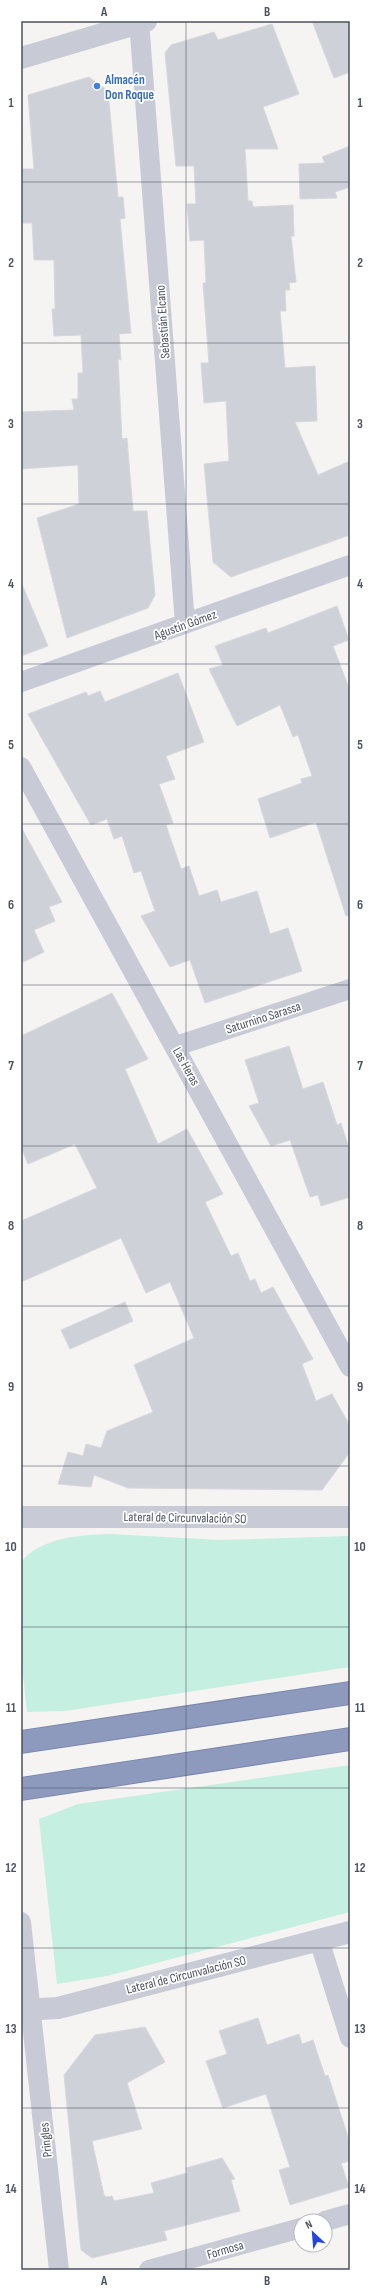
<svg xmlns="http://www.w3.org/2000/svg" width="371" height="2291" font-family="'Sofia Sans Condensed',sans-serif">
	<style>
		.green { fill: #c5efe0 }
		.building { fill: #cfd1d8; stroke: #d7d8de }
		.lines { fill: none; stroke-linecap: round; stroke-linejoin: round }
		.motorway-casing { stroke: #7984aa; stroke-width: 24 }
		.minor { stroke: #c8cbd6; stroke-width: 20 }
		.tertiary { stroke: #c8cbd6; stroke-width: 22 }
		.motorway { stroke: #8e99be; stroke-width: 22 }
		.grid { fill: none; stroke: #4b5160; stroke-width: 1; stroke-opacity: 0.55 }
		.shop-dot { fill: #3f7fe0; stroke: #fff; stroke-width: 1.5 }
		.labels { text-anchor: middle; stroke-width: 3.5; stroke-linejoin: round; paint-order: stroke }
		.shop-label { font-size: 13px; font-weight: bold; fill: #366cbe; stroke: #fff; text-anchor: start }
		.street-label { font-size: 13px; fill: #4b5160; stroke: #fff }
		.neatline { fill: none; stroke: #4b5160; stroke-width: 1.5 }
		.grid-label { font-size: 13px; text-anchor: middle; font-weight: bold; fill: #4b5160 }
	</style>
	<rect width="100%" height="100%" fill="#f5f4f3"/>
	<!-- green -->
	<path class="green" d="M110,1534l111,6 129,-4v131l-285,44 -38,1 -6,-56v-94c20,-25 60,-27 89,-28z
		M350,1765v147l-243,64 -50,8 -18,-165 39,-15z"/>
	<!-- building -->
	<path class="building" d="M312,21h38v51l-16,6z
		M272,24l27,70 -36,13 15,42h-33l3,52h4l1,6 40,-2 1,31h-3l5,46 -7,1 1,7h-5l1,21h-6l5,57 30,-2 2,55 -22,1 23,53 32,-14v74l-119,42 -18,-15 -9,-98 25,-3 -3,-60 -22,2 -3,-40h8l-6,-80h3l-2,-43 -14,1 -3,-37h9l-2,-38h-18l-11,-113 6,-8 43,-13 4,8z
		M89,77l19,14 10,106h5l2,21 -5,1 11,114 -12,1 2,26 -3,-1 4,80 5,-1 6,73h14l8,84 -7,13 -81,30 -30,-120 42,-14 -1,-39 -57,4v-57l53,-2 -2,-11h6v-26h5l-2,-38 -27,1 -2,-27h3l-1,-49h-20l-2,-37h-11v-54h13l-6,-74z
		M350,146v41l-15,5 2,6 -37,1 -1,-35 26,-1 -3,-6z
		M21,582l27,64 -27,10z
		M337,606l12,34 -16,6 17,45v224l-4,1 -30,-94 -46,16 -12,-39 44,-16 -1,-4 11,-3 -14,-41 -5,2 -13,-32 -43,21 -28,-57 14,-4 -8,-19 51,-18 2,5z
		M178,673l26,69 -38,14 9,23 -16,5 14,39 -7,2 15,44 8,-3 10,30 18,-6 4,12 36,-11 13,43 18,-6 14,43 -97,32 -15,-43 -20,7 -29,-51 14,-5 -14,-40 -7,2 -12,-37 -8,3 -7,-20 -16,6 -63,-111 58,-22 2,4 12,-5 5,11z
		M21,827l41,75 -13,5 6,14 -21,9 10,22 -23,11z
		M112,993l36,66 -23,10 33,75 29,-15 36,65 -18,8 26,54 7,-3 12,28 5,-2 6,14 12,-6 40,72 -11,5 14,37 16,-7 18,32v26l-28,38 -194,-2 -34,-13 -3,12 -33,-3 10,-32 15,4 3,-12 15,4 6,-17 46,-19 -19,-47 60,-27 -24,-56 -24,11 -25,-55 -100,44v-61l76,-33 -22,-44 -47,20 -7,-17v-111z
		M289,1046l14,43 20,-7 14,43 4,-2 9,29v45l-29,9 -3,-11 -8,2 -20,-57 -19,6 -22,-40 10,-3 -14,-43z
		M125,1302l8,19 -63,28 -9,-19z
		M258,2018l9,27 32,-11 3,10 11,-4 12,36 3,-1 22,68v18l-9,2 8,24 -59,18 -11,-35 11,-3 -24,-73 -43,14 -17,-47 21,-7 -8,-23z
		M145,2027l20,35 -38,21 15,46 -50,12 12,54 2,2 6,-1 2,5 40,-8 -3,-10 36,-10 -1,-5 36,-10 13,21 -4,1 9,31 -76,20 3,9 -75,18 -11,-8 -17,-175 31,-40z"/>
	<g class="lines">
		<defs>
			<path id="motorway" d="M21,1742l329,-49
				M21,1789l329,-50"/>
		</defs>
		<!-- motorway casing -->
		<use href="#motorway" class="motorway-casing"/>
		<!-- minor -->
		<path class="minor" d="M139,21l46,603
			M21,682l329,-117
			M21,767l329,600
			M176,1046l174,-57
			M21,1922l38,348
			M319,1940l31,98
			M325,2221l25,-7
			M149,2270l152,-42"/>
		<!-- tertiary -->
		<path class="tertiary" d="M21,58l125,-37
			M21,1517h329
			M21,2010l37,-2 292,-76"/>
		<!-- motorway -->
		<use href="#motorway" class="motorway"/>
	</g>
	<!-- grid -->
	<path class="grid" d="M186,21v2249M21,182h329M21,343h329M21,504h329M21,664h329M21,824h329M21,985h329M21,1146h329M21,1306h329M21,1466h329M21,1627h329M21,1788h329M21,1948h329M21,2108h329"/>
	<!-- markers -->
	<circle class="shop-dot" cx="97" cy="86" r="4"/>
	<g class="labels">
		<!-- shop labels -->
		<g class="shop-label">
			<text x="105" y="84">Almacén<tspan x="105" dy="15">Don Roque</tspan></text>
		</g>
		<!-- street labels -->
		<g class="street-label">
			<text transform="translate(162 322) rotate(-94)" y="5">Sebastián Elcano</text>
			<text transform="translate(185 624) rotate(-20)" y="5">Agustín Gómez</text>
			<text transform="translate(263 1017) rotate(-18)" y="5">Saturnino Sarassa</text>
			<text transform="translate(187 1066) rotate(61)" y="5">Las Heras</text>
			<text transform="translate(185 1517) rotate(1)" y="5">Lateral de Circunvalación SO</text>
			<text transform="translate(186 1974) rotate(-14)" y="5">Lateral de Circunvalación SO</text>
			<text transform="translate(45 2140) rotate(-96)" y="5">Pringles</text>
			<text transform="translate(225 2249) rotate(-16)" y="5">Formosa</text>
		</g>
	</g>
	<!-- border -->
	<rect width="371" height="2291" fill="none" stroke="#ffffff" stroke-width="44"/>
	<!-- north arrow -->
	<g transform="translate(313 2233) rotate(334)"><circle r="19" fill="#ffffff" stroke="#b7b9bf"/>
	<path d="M0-3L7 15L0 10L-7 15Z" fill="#2445de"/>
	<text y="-6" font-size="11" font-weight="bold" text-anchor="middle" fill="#4b5160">N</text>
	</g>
	<rect x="22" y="22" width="327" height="2247" class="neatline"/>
	<g class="grid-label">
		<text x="104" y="16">A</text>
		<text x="267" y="16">B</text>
		<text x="11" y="107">1</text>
		<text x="360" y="107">1</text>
		<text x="11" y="267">2</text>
		<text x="360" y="267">2</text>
		<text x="11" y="428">3</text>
		<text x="360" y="428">3</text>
		<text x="11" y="588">4</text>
		<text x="360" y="588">4</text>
		<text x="11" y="749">5</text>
		<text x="360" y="749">5</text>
		<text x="11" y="909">6</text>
		<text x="360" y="909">6</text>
		<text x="11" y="1070">7</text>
		<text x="360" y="1070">7</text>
		<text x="11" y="1230">8</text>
		<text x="360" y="1230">8</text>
		<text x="11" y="1391">9</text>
		<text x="360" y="1391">9</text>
		<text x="11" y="1551">10</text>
		<text x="360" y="1551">10</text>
		<text x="11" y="1712">11</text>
		<text x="360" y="1712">11</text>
		<text x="11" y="1872">12</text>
		<text x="360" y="1872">12</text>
		<text x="11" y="2033">13</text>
		<text x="360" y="2033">13</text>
		<text x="11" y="2193">14</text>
		<text x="360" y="2193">14</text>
		<text x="104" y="2285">A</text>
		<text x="267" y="2285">B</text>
	</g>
</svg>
